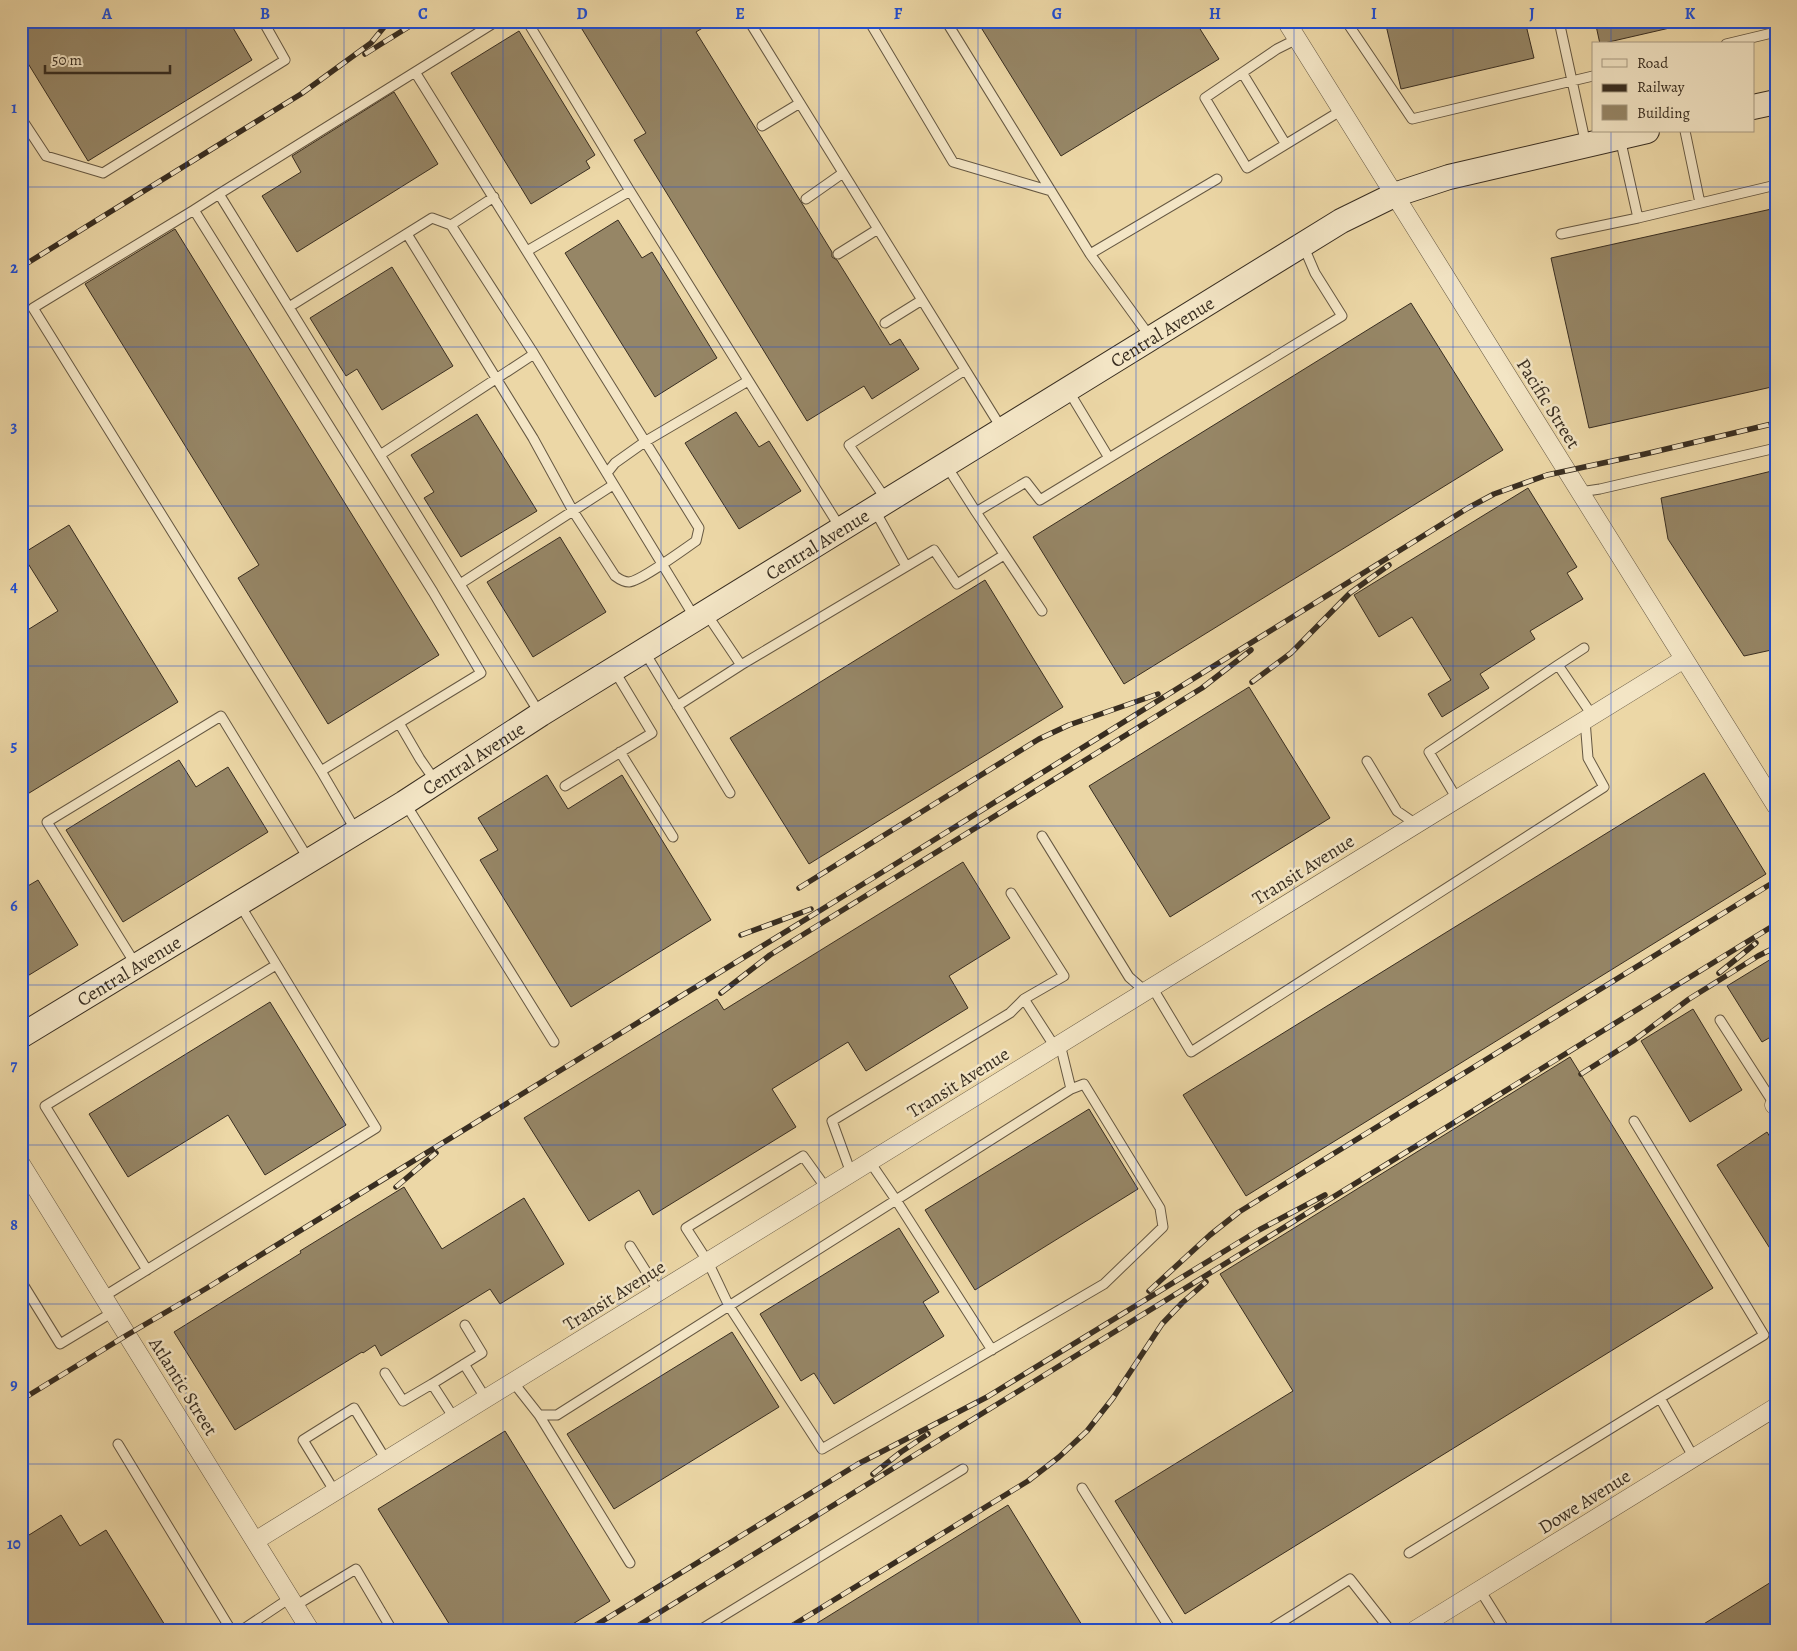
<svg xmlns="http://www.w3.org/2000/svg" width="1797" height="1651" font-family="Alegreya,serif">
	<style>
		.building { fill: #968666; stroke: #392e21 }
		.lines { fill: none; stroke-linecap: round; stroke-linejoin: round }
		.lane-casing { stroke: #665842; stroke-width: 11 }
		.street-casing { stroke: #665842; stroke-width: 19 }
		.secondary-casing { stroke: #392e21; stroke-width: 26 }
		.lane { stroke: #f3e5c5; stroke-width: 9 }
		.street { stroke: #f3e5c5; stroke-width: 18 }
		.secondary { stroke: #f3e5c5; stroke-width: 24 }
		.rail-casing { stroke: #392e21; stroke-width: 5.5 }
		.rail { stroke: #f3e5c5; stroke-width: 4; stroke-dasharray: 11; stroke-linecap: butt }
		.grid { fill: none; stroke: #1d4ed8; stroke-width: 1; stroke-opacity: 0.55 }
		.labels { text-anchor: middle; stroke-width: 5; stroke-linejoin: round; paint-order: stroke }
		.street-label { font-size: 19px; fill: #392e21; stroke: #f3e5c5 }
		.neatline { fill: none; stroke: #1d4ed8; stroke-width: 2 }
		.grid-label { font-size: 16px; text-anchor: middle; font-weight: bold; fill: #1d4ed8 }
	</style>
	<rect width="100%" height="100%" fill="#ecd7a6"/>
	<filter id="stains"><feTurbulence type="fractalNoise" baseFrequency=".004" numOctaves="4"/><feColorMatrix values="0 0 0 0 .2 0 0 0 0 .09 0 0 0 0 .02 0 0 0 .5 -.17"/></filter>
	<radialGradient id="worn" r=".72"><stop offset=".6" stop-color="#630" stop-opacity="0"/><stop offset="1" stop-color="#630" stop-opacity=".3"/></radialGradient>
	<!-- building -->
	<path class="building" d="M21,21h208l23,39 -164,101 -67,-109z
		M577,21h137l-18,11 136,220v5l5,3 53,85 10,-6 19,30 -47,30 -8,-13 -57,35 -173,-281 12,-7z
		M977,21h218l24,38 -158,97z
		M1385,21h99l1,5 23,-5h17l9,37 -133,31z
		M1595,21h78l1,6 -74,17z
		M519,31l76,124 -9,6 4,7 -59,36 -80,-131z
		M394,92l44,72 -141,88 -35,-56 39,-24 -9,-16z
		M1776,208v178l-187,42 -38,-170z
		M618,220l24,38 10,-6 65,106 -62,39 -90,-144z
		M175,229l264,426 -111,69 -90,-146 21,-13 -174,-281z
		M392,267l61,99 -71,44 -25,-41 -11,7 -36,-58z
		M1411,303l92,147 -379,234 -91,-147z
		M736,412l23,35 10,-6 32,50 -62,38 -54,-86z
		M477,414l60,97 -76,46 -37,-59 10,-6 -23,-37z
		M1776,470v179l-32,7 -76,-117 -7,-41z
		M1528,488l49,79 -10,6 16,26 -53,32 5,8 -55,35 9,14 -47,29 -14,-23 23,-14 -39,-63 -33,20 -25,-42z
		M69,525l109,177 -157,96v-164l37,-23 -36,-57z
		M560,537l46,75 -73,45 -46,-75z
		M985,580l78,127 -254,157 -79,-126z
		M1249,687l81,131 -160,99 -81,-131z
		M179,760l17,27 32,-20 40,65 -145,90 -57,-92z
		M1704,773l62,101 -520,322 -63,-101z
		M547,775l21,34 54,-34 89,145 -140,87 -91,-147 18,-10 -20,-32z
		M963,862l47,76 -61,38 19,32 -102,63 -18,-29 -76,47 24,38 -143,88 -14,-25 -50,31 -65,-103 193,-119 7,11z
		M38,880l40,65 -57,35v-90z
		M1776,956v78l-14,8 -35,-56z
		M270,1002l76,123 -81,50 -37,-60 -100,62 -39,-63z
		M1693,1009l49,81 -52,32 -49,-81z
		M1570,1057l143,231 -528,326 -70,-113 178,-110 -73,-117z
		M1089,1109l49,80 -163,101 -50,-80z
		M1767,1132l9,15v111l-59,-93z
		M404,1187l38,62 82,-51 40,66 -64,40 -10,-15 -109,67 -6,-11 -12,8 -1,-1 -127,78 -61,-98 127,-79 -1,-2z
		M899,1228l40,64 -16,10 21,34 -110,68 -20,-31 -13,8 -41,-67z
		M732,1332l47,75 -165,102 -47,-75z
		M505,1431l105,170 -47,29h-110l-75,-121z
		M1008,1505l77,125h-279z
		M61,1515l19,31 26,-16 62,100h-147v-90z
		M1776,1579v51h-82z"/>
	<g class="lines">
		<defs>
			<path id="lane" d="M497,21l-278,173 321,520
				M527,21l103,170 211,338
				M749,21l253,408
				M869,21l84,141 98,29
				M946,21l144,233
				M1346,21l66,98 181,-43
				M1559,21l27,124
				M1297,39l-20,10 -72,49 42,70 95,-58
				M1726,44l50,-12
				M1243,74l42,69
				M21,118l25,38 57,17 182,-113 -22,-39
				M762,126l38,-23
				M1685,131l15,72
				M806,199l37,-26
				M194,210l25,-16
				M1638,218l138,-33
				M451,225l43,-28
				M407,234l126,204 40,73 42,65c4,3 8,6 14,6 12,-1 55,-33 67,-41l3,-13 -284,-456
				M1561,234l77,-16 -18,-80
				M527,251l103,-60
				M838,254l40,-25
				M289,307l143,-89 19,7 83,129 161,264
				M885,323l37,-23
				M1151,338l-61,-84 127,-75
				M1068,390l41,68
				M380,455l154,-101
				M946,465l30,47 50,-30 14,18 302,-184 -27,-43 -12,-28
				M607,473l8,-10 31,-22 102,-60
				M1580,492l20,-3 176,-41
				M887,501l-38,-56 116,-75
				M874,509l32,57
				M976,512l66,99
				M460,584l153,-99
				M706,613l35,52 193,-115 23,34 47,-29
				M1584,648l-26,17 34,50
				M644,651l86,142
				M677,706l64,-41
				M399,723l-78,48 -288,-463 161,-98 239,382 48,81 -82,50 21,36 16,23
				M620,752l53,85
				M1367,761l30,50 19,13
				M321,771l35,60
				M565,786l87,-53 -38,-63
				M1457,799l-28,-47 129,-87
				M405,803l149,239
				M1042,836l87,141 16,14
				M136,965l-89,-143 174,-106 88,144
				M1152,987l39,65 413,-265 -16,-29 -3,-38
				M1024,999l31,48
				M1720,1020l56,87
				M1634,1121l130,214 -104,63
				M870,1162l26,38 96,150
				M851,1173l-19,-52 178,-108 14,-14 40,-23 -53,-83
				M826,1188l-23,-32 -117,72 22,34 21,44 93,143 282,-165 59,-57 -3,-19 -76,-124 -13,5
				M630,1246l29,46
				M147,1270l-102,-164 231,-141
				M21,1281l39,63 53,-32
				M103,1297l273,-169 -136,-223
				M464,1364l22,35
				M385,1373l18,28 29,-17 22,34
				M513,1382l26,33 91,148
				M432,1384l50,-31 -17,-28
				M539,1415h18l514,-326 -11,-45
				M118,1444l113,186
				M1082,1488l89,142
				M335,1492l-32,-52 51,-32 32,52
				M1409,1553l251,-155 34,60
				M1480,1590l25,40
				M295,1606l61,-37 36,61
				M242,1630l48,-32
				M700,1630l263,-161
				M1269,1630l81,-51 40,51"/>
			<path id="street" d="M1286,21l490,785
				M1774,1105l2,-1
				M21,1164l289,466
				M255,1541l1429,-882
				M1415,1630l361,-223"/>
			<g id="secondary">
				<path d="M1753,107l23,-5"/>
				<path id="s1" d="M21,1036l383,-233 137,-89 800,-493 53,-26 55,-18 198,-46"/>
			</g>
		</defs>
		<!-- lane casing -->
		<use href="#lane" class="lane-casing"/>
		<!-- street casing -->
		<use href="#street" class="street-casing"/>
		<!-- secondary casing -->
		<use href="#secondary" class="secondary-casing"/>
		<!-- lane -->
		<use href="#lane" class="lane"/>
		<!-- street -->
		<use href="#street" class="street"/>
		<!-- secondary -->
		<use href="#secondary" class="secondary"/>
		<defs>
			<path id="rail" d="M365,54l53,-33
				M21,267l280,-173 70,-51 18,-22
				M1252,682l39,-29 59,-60 39,-28
				M799,888l240,-149 30,-14 89,-31
				M741,935l70,-26
				M1719,973l37,-30
				M721,993l49,-38 432,-267 49,-38
				M1581,1074l52,-33 56,-42 69,-43 18,-9
				M396,1187l40,-34
				M1149,1291l61,-56 29,-23 530,-327
				M21,1400l106,-65 80,-47 669,-412 592,-368 26,-14 53,-19 98,-21 131,-31
				M873,1474l28,-22 27,-18
				M588,1630l270,-166 129,-67 272,-167 66,-35
				M631,1630l1145,-706
				M785,1630l243,-149 31,-24 28,-26 26,-33 49,-74 20,-21 24,-21"/>
		</defs>
		<!-- rail casing -->
		<use href="#rail" class="rail-casing"/>
		<!-- rail -->
		<use href="#rail" class="rail"/>
	</g>
	<!-- grid -->
	<path class="grid" d="M186,21v1609M344,21v1609M503,21v1609M661,21v1609M819,21v1609M978,21v1609M1136,21v1609M1294,21v1609M1453,21v1609M1611,21v23M1611,131v1499M21,187h1755M21,347h1755M21,506h1755M21,666h1755M21,826h1755M21,985h1755M21,1145h1755M21,1304h1755M21,1464h1755"/>
	<g class="labels">
		<!-- street labels -->
		<g class="street-label">
			<text dy="7" stroke="none"><textPath href="#s1" startOffset="1341">Central Avenue</textPath></text>
			<text transform="translate(1549 403) rotate(58)" y="7">Pacific Street</text>
			<text dy="7" stroke="none"><textPath href="#s1" startOffset="936">Central Avenue</textPath></text>
			<text dy="7" stroke="none"><textPath href="#s1" startOffset="531">Central Avenue</textPath></text>
			<text transform="translate(1303 869) rotate(-32)" y="7">Transit Avenue</text>
			<text dy="7" stroke="none"><textPath href="#s1" startOffset="126">Central Avenue</textPath></text>
			<text transform="translate(958 1082) rotate(-32)" y="7">Transit Avenue</text>
			<text transform="translate(614 1295) rotate(-32)" y="7">Transit Avenue</text>
			<text transform="translate(184 1386) rotate(58)" y="7">Atlantic Street</text>
			<text transform="translate(1584 1501) rotate(-32)" y="7">Dowe Avenue</text>
		</g>
	</g>
	<!-- margin -->
	<rect width="1797" height="1651" fill="none" stroke="#ecd7a6" stroke-width="55"/>
	<!-- legend -->
	<rect x="1592" y="42" width="162" height="90" fill="#f3e5c5" stroke="#a99c83"/>
	<rect x="1602" y="59" width="25" height="8" fill="#f3e5c5" stroke="#a99c83"/>
	<text x="1637" y="68" font-size="15" fill="#392e21">Road</text>
	<rect x="1602" y="84" width="25" height="8" fill="#392e21" stroke="#a99c83"/>
	<text x="1637" y="92" font-size="15" fill="#392e21">Railway</text>
	<rect x="1602" y="105" width="25" height="15" fill="#968666" stroke="#a99c83"/>
	<text x="1637" y="118" font-size="15" fill="#392e21">Building</text>
	<!-- scale -->
	<path d="M45 65v8h125v-8" fill="none" stroke="#392e21" stroke-width="2.5"/>
	<text x="52" y="65" font-size="15" fill="#392e21" stroke="#f3e5c5" stroke-width="4" paint-order="stroke">50 m</text>
	<rect x="28" y="28" width="1742" height="1596" class="neatline"/>
	<g class="grid-label">
		<text x="107" y="19">A</text>
		<text x="265" y="19">B</text>
		<text x="423" y="19">C</text>
		<text x="582" y="19">D</text>
		<text x="740" y="19">E</text>
		<text x="898" y="19">F</text>
		<text x="1057" y="19">G</text>
		<text x="1215" y="19">H</text>
		<text x="1374" y="19">I</text>
		<text x="1532" y="19">J</text>
		<text x="1690" y="19">K</text>
		<text x="14" y="113">1</text>
		<text x="14" y="273">2</text>
		<text x="14" y="432">3</text>
		<text x="14" y="592">4</text>
		<text x="14" y="751">5</text>
		<text x="14" y="911">6</text>
		<text x="14" y="1071">7</text>
		<text x="14" y="1230">8</text>
		<text x="14" y="1390">9</text>
		<text x="14" y="1549">10</text>
	</g>
	<rect width="100%" height="100%" filter="url(#stains)"/>
	<rect width="100%" height="100%" fill="url(#worn)"/>
</svg>
